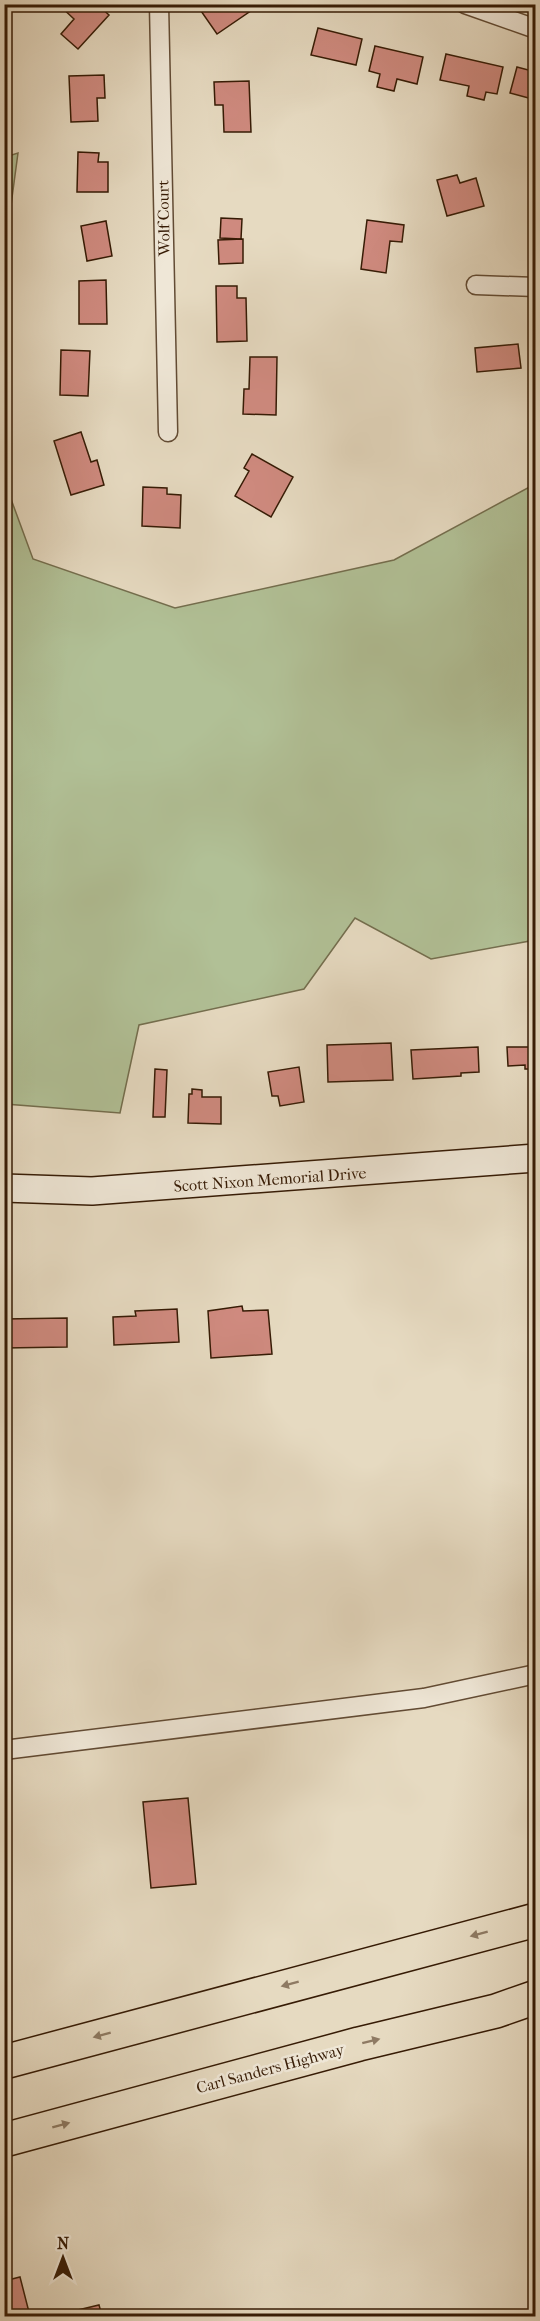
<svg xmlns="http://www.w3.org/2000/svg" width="540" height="2321" font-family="'IM FELL French Canon',serif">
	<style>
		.green { fill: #b1c096; stroke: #746e4e; stroke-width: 1.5 }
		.building { fill: #cf8a7f; stroke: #361b05; stroke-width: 1.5 }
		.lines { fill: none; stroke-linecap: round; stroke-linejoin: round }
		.minor-casing { stroke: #624b34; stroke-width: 21 }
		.secondary-casing { stroke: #361b05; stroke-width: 30 }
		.motorway-casing { stroke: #361b05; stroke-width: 36 }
		.minor { stroke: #efe7d7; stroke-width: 18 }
		.secondary { stroke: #efe7d7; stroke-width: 27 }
		.motorway { stroke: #e6dac1; stroke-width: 33 }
		.oneway { fill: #8e7a63 }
		.labels { text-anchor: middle; stroke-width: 5; stroke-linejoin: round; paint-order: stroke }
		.street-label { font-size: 16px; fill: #361b05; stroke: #efe7d7 }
	</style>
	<rect width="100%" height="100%" fill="#e6dac1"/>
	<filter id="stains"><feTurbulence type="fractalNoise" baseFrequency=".00333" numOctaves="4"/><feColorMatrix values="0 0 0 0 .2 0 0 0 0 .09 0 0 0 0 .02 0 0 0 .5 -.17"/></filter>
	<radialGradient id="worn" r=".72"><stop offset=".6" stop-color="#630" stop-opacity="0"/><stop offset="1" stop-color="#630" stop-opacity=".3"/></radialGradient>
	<!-- green -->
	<path class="green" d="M18,153l-13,97v-93z
		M4,480l29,79 142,49 219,-48 141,-76v456l-104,19 -76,-41 -51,71 -165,36 -19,88 -115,-9z"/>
	<!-- building -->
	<path class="building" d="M58,4h39l12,11 -31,34 -17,-15 13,-15z
		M212,4h49l-44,30 -16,-23z
		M318,28l44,11 -6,26 -45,-10z
		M375,46l48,11 -6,27 -20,-5 -3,12 -17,-4 3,-13 -11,-3z
		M446,54l57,13 -6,27 -11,-2 -2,8 -17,-4 2,-10 -29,-6z
		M517,67l19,5v28l-26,-7z
		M104,75l1,23h-8l1,23 -27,1 -2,-46z
		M249,81l2,51h-27l-1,-27h-8l-1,-23z
		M78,152l21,1 -1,9h10v30h-31z
		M457,175l3,8 16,-5 8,28 -37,10 -10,-36z
		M536,183v27l-4,1 -3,-27z
		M221,218l21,1 -1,20 -21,-1z
		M367,220l37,5 -2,17 -12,-1 -4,32 -25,-4z
		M106,221l6,35 -25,5 -6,-35z
		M243,239v24l-24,1 -1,-24z
		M106,280l1,44h-28v-43z
		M216,286h21v12h9l1,43 -30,1z
		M518,344l3,24 -44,4 -2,-24z
		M61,350l29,1 -2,45 -28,-1z
		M250,357h27l-1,58 -33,-1 1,-25h5z
		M81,432l10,30 6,-2 7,25 -33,10 -17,-54z
		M252,454l41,23 -22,40 -36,-21 14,-25 -5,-3z
		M143,487l24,1v6l14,1 -1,33 -38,-2z
		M391,1043l2,37 -65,2 -1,-37z
		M478,1047l1,25 -18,1v3l-48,3 -2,-29z
		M507,1047h29v22h-11v-4l-17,1z
		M299,1067l5,35 -24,4 -2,-10h-6l-4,-24z
		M155,1069l12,1 -2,47h-12z
		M192,1089l10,1v7h19v27l-33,-1 1,-29h3z
		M242,1306l1,5 25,-1 4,44 -61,4 -3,-47z
		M177,1309l2,33 -65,3 -1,-28 23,-1 -1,-5z
		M67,1318v29l-63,1v-29z
		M188,1798l8,86 -45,4 -8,-86z
		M20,2277l10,39h-26v-35z
		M99,2305l3,11h-49z"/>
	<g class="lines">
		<defs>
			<path id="minor" d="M159,4l9,428
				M465,4l71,25
				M476,285l60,2
				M4,1750l420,-52 112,-24"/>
			<path id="secondary" d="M4,1188l88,3 444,-33"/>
			<path id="motorway" d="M4,2062l532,-142
				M4,2140l355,-96 137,-33 40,-14"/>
		</defs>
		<!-- minor casing -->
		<use href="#minor" class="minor-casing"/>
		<!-- secondary casing -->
		<use href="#secondary" class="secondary-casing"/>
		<!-- motorway casing -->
		<use href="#motorway" class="motorway-casing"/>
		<!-- minor -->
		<use href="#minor" class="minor"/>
		<!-- secondary -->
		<use href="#secondary" class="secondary"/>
		<!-- motorway -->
		<use href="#motorway" class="motorway"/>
	</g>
	<!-- one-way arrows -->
	<defs><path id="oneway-solid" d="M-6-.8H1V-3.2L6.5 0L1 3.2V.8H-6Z" transform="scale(1.5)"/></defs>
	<g class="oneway">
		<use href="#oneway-solid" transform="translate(479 1934) rotate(165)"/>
		<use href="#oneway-solid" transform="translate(290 1984) rotate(165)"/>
		<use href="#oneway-solid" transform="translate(102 2035) rotate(165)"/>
		<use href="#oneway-solid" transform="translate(371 2041) rotate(-14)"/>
		<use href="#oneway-solid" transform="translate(61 2125) rotate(-15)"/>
	</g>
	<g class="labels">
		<!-- street labels -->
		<g class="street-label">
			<text transform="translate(163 218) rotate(-91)" y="6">Wolf Court</text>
			<text transform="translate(270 1179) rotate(-4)" y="6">Scott Nixon Memorial Drive</text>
			<text transform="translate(270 2068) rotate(-15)" y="6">Carl Sanders Highway</text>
		</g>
	</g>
	<!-- margin -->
	<rect width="540" height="2321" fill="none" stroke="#e6dac1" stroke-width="24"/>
	<rect x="6" y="6" width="528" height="2309" fill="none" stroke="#361b05" stroke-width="3"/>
	<rect x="12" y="12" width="516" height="2297" fill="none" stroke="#361b05" stroke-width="1.5"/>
	<!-- north arrow -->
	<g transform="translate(63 2258)" stroke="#efe7d7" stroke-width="4.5" paint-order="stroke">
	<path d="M0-4.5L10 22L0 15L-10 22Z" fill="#361b05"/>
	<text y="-9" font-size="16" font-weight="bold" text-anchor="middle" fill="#361b05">N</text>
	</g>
	<rect width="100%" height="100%" filter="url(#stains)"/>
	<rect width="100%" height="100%" fill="url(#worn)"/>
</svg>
